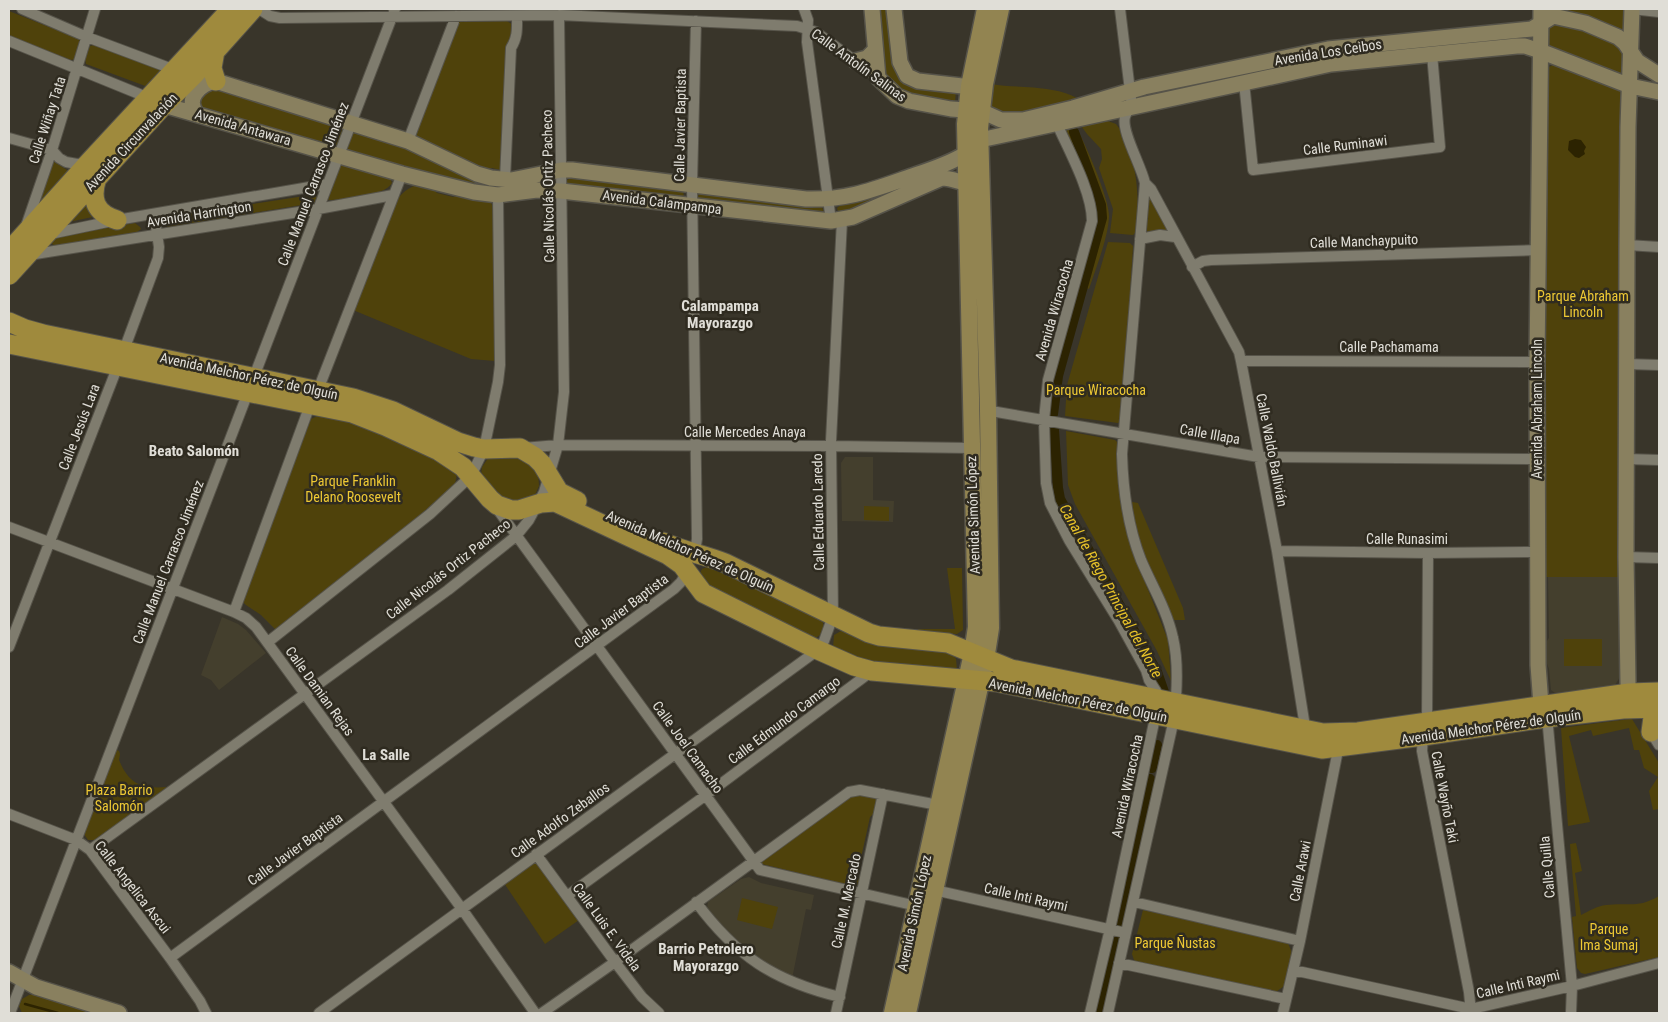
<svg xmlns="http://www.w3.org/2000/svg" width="1668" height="1022" font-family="'Roboto Condensed',sans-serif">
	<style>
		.built { fill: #443f2d }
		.green { fill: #4f420b }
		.water { fill: #2c2301 }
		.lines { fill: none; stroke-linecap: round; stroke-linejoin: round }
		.stream { stroke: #2c2301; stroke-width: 2.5 }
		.canal { stroke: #2c2301; stroke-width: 10 }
		.street-casing { stroke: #565349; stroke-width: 12 }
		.secondary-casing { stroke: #565349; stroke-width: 18 }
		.primary-casing { stroke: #565349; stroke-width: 19 }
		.highway-casing { stroke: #565349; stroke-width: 21 }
		.street { stroke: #7f7c6e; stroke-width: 10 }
		.secondary { stroke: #89805f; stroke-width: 15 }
		.primary { stroke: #928451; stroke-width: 16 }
		.highway { stroke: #9f8a3d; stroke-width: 19 }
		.labels { text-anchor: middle; stroke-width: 5; stroke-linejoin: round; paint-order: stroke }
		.street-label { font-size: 14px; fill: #e0ded7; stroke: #2f2b20 }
		.park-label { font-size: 14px; fill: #eec934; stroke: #2f2b20 }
		.neighbourhood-label { font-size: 15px; font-weight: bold; fill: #e0ded7; stroke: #2f2b20 }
		.water-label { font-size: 15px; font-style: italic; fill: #e7c229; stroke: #2f2b20 }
	</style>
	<rect width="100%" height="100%" fill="#39352a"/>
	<!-- built -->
	<path class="built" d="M845,457h28v43l21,1 -1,21 -51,-1 -1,-58z
		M1548,577h70l2,100 -5,8 -4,2 -52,6h-4l-4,-3 -2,-21 -2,-5 -1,-22 3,-4z
		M222,617l16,7 8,6 20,23 -47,37 -8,-10 -10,-5z
		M749,877l12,6 53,12 -3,15 -5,-1 -14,70 -23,-12 -39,-31 -23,-28 1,-6 33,-23z"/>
	<!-- green -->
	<path class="green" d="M876,9h14l10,63 56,16 -1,16 -31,-5 -24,-8 -16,-16z
		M1552,9h76l1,18 -6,6 -48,-19z
		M9,11l70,28 2,6 -6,14 -4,1 -62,-24z
		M507,21l8,5 -14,144 -9,-2 -8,3 -71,-33 46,-116z
		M1563,22l55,21 6,8 -2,26 -72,-28 -2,-7 1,-17z
		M94,45l70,23 -16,19 -62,-23 -1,-5 5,-13z
		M1555,64l64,26 4,5 -1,482h-81l6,-509z
		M991,84c29,5 66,0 91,17l-70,15 -22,-7z
		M211,85l132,43c0,7 -4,15 -8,20l-135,-40 -2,-9z
		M1105,120l11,4 3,4c19,35 20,64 18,103l-4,4 -23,-2 3,-24 -14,-41 3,-9 -1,-10 -14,-15 -8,-11z
		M1073,126h2c10,16 35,74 34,91 -1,21 -13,51 -20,72l-2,-1 17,-62 1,-18z
		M1068,128l31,80 1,8 -19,71 -3,-1 17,-63 -16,-61 -13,-31z
		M356,132l14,1 111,48 74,-2 1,2 -4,3 -52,5 -22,-2 -130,-35 -1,-4 6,-15z
		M53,161l14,9 2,4 -33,38z
		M342,164l47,12 3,7c-7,13 -50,17 -64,17l12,-35z
		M931,175l-84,39c-5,-1 -9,-1 -10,-6l5,-4z
		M573,177l110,13 1,8 -112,-11 -6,-3 1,-4z
		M421,184l8,1 8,8 16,4 9,-3 24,6 5,3 2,4 2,154 -24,-2 -118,-49 41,-106c7,-11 14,-17 27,-20z
		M702,193l119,12 3,7 -1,2 -124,-11 -3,-6z
		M311,195l6,2 -3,6 -146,24 -4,-4 3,-6z
		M1148,197l2,1 17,31 -2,3 -21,1z
		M87,199l10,17 -28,6z
		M135,223l5,4 1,2 -4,3 -82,14 -4,-3v-3l4,-3z
		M1108,242l22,1 3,3 -11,173 -4,4 -53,-7 2,-31z
		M322,414l42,10 77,35 16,15 -2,10 -61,54 -115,91h-4l-14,-14 -15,-10 -3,-3v-4l68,-179z
		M1066,431l49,9 4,4 16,113 33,83 3,41 -14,-30 -82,-147 -7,-19z
		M521,455l17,17 1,14 -5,11 -26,9 -27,-31 1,-8 7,-10z
		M1132,502l6,1 45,105 2,12h-11c-18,-38 -38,-76 -42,-118z
		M864,506l25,1v14l-25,-1z
		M712,565l110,55c4,9 -1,17 -10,19l-106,-50 -7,-14 3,-6z
		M947,568h15l1,62 -6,4 -39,-2v-3h37z
		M841,631l111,22 4,6 1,11 -78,-3 -46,-19 1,-13z
		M1564,639h38v27h-38z
		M1630,719h2l27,44v46l-6,1 -4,-19 9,-14 -14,-9 -5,-18h-5l-5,-22 -36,8 -2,-6 -22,6 21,86 -22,4 -7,-98z
		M117,750l2,1 1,3 -1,6c10,24 22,29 48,27l-71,53h-8l-4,-6 31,-82z
		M853,794l24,3 -2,15 -5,5 -13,59 3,5 -2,4 -5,1 -91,-22v-5z
		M1576,843l6,28 -7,2 6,42c8,-4 16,-9 25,-10 23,-3 31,4 53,-9v61l-74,17 -4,-1 -4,-5 -5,-51 4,-1 -6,-72z
		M535,862h2l42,58 -34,24 -41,-61z
		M742,898l36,9 -6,22 -35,-9z
		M1143,910l145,33 4,10 -8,33 -8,6 -140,-30 -2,-2 -2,-6z
		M37,994l63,19h-78l-3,-7 3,-7 7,-4z"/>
	<!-- water -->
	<path class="water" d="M1575,139l6,1 5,7 -2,4 1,3 -6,4 -4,-1 -7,-7 1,-9z"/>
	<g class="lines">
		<!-- stream -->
		<path class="stream" d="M25,1004l33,9"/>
		<!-- canal -->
		<path class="canal" d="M1053,414l5,-38 44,-158 -1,-13 -27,-73
			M1054,430l4,58 2,11 97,173 7,20
			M1152,768l5,-23
			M1121,922l29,-143
			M1100,1013l17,-72"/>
		<defs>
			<path id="street" d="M22,9l65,28 88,33
				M259,9l11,7 10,2 279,-3 238,11 19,6 62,46
				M804,9l4,11 -1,22 24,179
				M1632,9l27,3
				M9,41l140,57
				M1244,82l9,88 187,-23 -8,-93
				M1057,124c12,27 35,68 35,97l-44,159 -4,40 2,63 4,20 19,37 50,81 27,49 3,10 7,11 3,8 -49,230 -20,84
				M9,138l43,12 7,8 7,4 11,2 11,-1
				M408,141l48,-125
				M505,179l6,-131c7,-11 6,-20 6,-32
				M1145,183l6,6 88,163 2,9 36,190 29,182
				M26,226l26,-76 43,-141
				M50,234l67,-14 210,-36
				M1140,239l20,-4 15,2
				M1627,245l32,2
				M29,255l289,-46 75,-14
				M1192,267l11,-6 8,-1 328,-10
				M1241,361l296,1
				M1627,364l32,1
				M318,390l84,-216
				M985,410l274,47 278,2
				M523,448l35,-3 273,1 140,2
				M1627,459l32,1
				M495,506l265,364 161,37
				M9,527l225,85 12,6 10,9 206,282 73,104
				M1277,551l151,2 109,-1
				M1428,553l-1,169 -4,14 -1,15 47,241 2,21
				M694,557l3,-18 -5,-355 4,-163
				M1626,557l33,1
				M234,612l76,-207
				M268,642l162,-128 41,-38 13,-27 14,-67 2,-17 -2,-170
				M9,647l115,-297 34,-92 1,-11 -5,-33
				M1545,718l3,9 24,259 -1,27
				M1649,729l10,16
				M9,814l67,26 14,10 80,108 30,43 6,12
				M90,850l358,-260 68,-54 13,-16 15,-28 14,-47 6,-53 -5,-377
				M536,854l79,108 27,35 17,16
				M930,889l196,44
				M567,896l139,-101 166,-124
				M696,902c40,54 78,79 144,95
				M1134,902l166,39
				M170,958l504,-369 7,-7 7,-12
				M1119,963l167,36
				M1293,970l178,39 101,-23 87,-23
				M10,1013l385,-1004
				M319,1013l499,-363 6,-9 9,-25 -2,-175 11,-221
				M542,1013l73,-51 234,-170 11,-2 78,15
				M836,1013l47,-219
				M1108,1013l66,-294c3,-26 5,-56 -1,-81 -6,-28 -21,-52 -32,-78 -13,-33 -18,-70 -19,-106l23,-271c-4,-18 -24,-52 -20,-66 1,-5 4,-7 7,-10l-12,-98
				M1283,1013l17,-72 39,-196"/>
			<path id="secondary" d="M872,9l6,69 19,18 12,5 42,8 30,2 20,9h22l50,-12 71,-21 184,-38 204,-20 21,-13 32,7 33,14 7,6 12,18 22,14
				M894,9l6,53 7,14 11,5 62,7
				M1541,9l-4,353 1,303 3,40 3,9
				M1632,9l-4,118 -1,118 -1,312 2,126 1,10 5,10
				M855,61l12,-3 8,-8
				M206,78l202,63 69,33 14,4 20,2 50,-10h11l234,29c43,1 66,-9 106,-23 18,-6 37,-12 53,-22
				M155,101l9,4 238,69 72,18 24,3 39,-5 24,1 270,30 22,-4 89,-39c12,0 22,7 35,7
				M197,114c-13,-15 3,-30 19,-33
				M980,140l351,-76 186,-18h8l15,5 90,35 29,6
				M9,972l27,15 83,26"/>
			<path id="primary" d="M892,1013l80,-360 4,-26 -11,-503 4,-38 16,-77
				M908,1013l78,-353 5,-32 -3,-218 -8,-282 5,-44 16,-75"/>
			<path id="highway" d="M215,51l-3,17 4,13
				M97,178c-7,21 -2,35 20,42
				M9,251l79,-88 143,-154
				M9,275l155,-170 31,-31 58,-65
				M9,322l16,7 18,5 310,64 40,13 65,31 16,5 10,2 36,-1 15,9 7,7 17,28 18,9
				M9,344l343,69 33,13 54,25 24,16 27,32 7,6 14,5h8l22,-7 14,-1 113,53 14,10 21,28 115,57 36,16 18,5 124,11 326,67 101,-13 122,-18 78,-9 36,-1
				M663,542c20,9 42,13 62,21l144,70 10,3 69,7 63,26 312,64 35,-1 271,-39 30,-1
				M1651,732l2,-15 6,-6"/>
		</defs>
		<!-- street casing -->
		<use href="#street" class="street-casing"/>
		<!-- secondary casing -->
		<use href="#secondary" class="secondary-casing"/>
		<!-- primary casing -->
		<use href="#primary" class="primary-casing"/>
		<!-- highway casing -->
		<use href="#highway" class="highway-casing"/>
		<!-- street -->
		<use href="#street" class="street"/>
		<!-- secondary -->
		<use href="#secondary" class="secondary"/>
		<!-- primary -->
		<use href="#primary" class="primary"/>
		<!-- highway -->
		<use href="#highway" class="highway"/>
	</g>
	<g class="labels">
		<!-- street labels -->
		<g class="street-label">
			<text transform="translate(1328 52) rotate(-9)" y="5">Avenida Los Ceibos</text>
			<text transform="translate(859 65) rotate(36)" y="5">Calle Antolín Salinas</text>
			<text transform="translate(47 120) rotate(-72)" y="5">Calle Wiñay Tata</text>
			<text transform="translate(680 125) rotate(-89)" y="5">Calle Javier Baptista</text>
			<text transform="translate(243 127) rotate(16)" y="5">Avenida Antawara</text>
			<text transform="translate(131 142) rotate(-47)" y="5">Avenida Circunvalación</text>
			<text transform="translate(1345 145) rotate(-7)" y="5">Calle Ruminawi</text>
			<text transform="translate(313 184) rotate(-69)" y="5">Calle Manuel Carrasco Jiménez</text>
			<text transform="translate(548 186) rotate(-91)" y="5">Calle Nicolás Ortiz Pacheco</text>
			<text transform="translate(662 202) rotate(7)" y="5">Avenida Calampampa</text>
			<text transform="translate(199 214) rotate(-9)" y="5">Avenida Harrington</text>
			<text transform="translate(1364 241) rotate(-2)" y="5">Calle Manchaypuito</text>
			<text transform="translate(1054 310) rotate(-74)" y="5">Avenida Wiracocha</text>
			<text x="1389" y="352">Calle Pachamama</text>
			<text transform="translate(249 376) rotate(12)" y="5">Avenida Melchor Pérez de Olguín</text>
			<text transform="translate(1537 409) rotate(-90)" y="5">Avenida Abraham Lincoln</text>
			<text transform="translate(79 427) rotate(-69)" y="5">Calle Jesús Lara</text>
			<text x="745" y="437">Calle Mercedes Anaya</text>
			<text transform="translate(1210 434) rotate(10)" y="5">Calle Illapa</text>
			<text transform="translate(1272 450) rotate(79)" y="5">Calle Waldo Ballivián</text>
			<text transform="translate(818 512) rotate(-91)" y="5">Calle Eduardo Laredo</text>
			<text transform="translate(973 515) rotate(-92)" y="5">Avenida Simón López</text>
			<text x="1407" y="544">Calle Runasimi</text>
			<text transform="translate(690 551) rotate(24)" y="5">Avenida Melchor Pérez de Olguín</text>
			<text transform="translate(168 562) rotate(-69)" y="5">Calle Manuel Carrasco Jiménez</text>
			<text transform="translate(448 569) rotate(-38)" y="5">Calle Nicolás Ortiz Pacheco</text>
			<text transform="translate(621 611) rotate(-37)" y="5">Calle Javier Baptista</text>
			<text transform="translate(320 691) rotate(54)" y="5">Calle Damian Rejas</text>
			<text transform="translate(1078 700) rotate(11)" y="5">Avenida Melchor Pérez de Olguín</text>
			<text transform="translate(784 720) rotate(-37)" y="5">Calle Edmundo Camargo</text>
			<text transform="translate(1491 727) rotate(-8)" y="5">Avenida Melchor Pérez de Olguín</text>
			<text transform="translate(688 747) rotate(54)" y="5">Calle Joel Camacho</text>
			<text transform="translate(1127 786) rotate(-78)" y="5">Avenida Wiracocha</text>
			<text transform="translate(1445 797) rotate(79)" y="5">Calle Wayño Taki</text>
			<text transform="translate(560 820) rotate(-36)" y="5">Calle Adolfo Zeballos</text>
			<text transform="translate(295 849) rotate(-36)" y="5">Calle Javier Baptista</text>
			<text transform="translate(1547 867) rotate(-95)" y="5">Calle Quilla</text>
			<text transform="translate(1300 871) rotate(-79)" y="5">Calle Arawi</text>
			<text transform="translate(133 887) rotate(52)" y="5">Calle Angelica Ascui</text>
			<text transform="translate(1026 897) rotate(13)" y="5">Calle Inti Raymi</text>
			<text transform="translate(846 901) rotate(-78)" y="5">Calle M. Mercado</text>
			<text transform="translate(914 913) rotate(-78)" y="5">Avenida Simón López</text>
			<text transform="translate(607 927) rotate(54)" y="5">Calle Luis E. Videla</text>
			<text transform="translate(1518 984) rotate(-13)" y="5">Calle Inti Raymi</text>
		</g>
		<!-- park labels -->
		<g class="park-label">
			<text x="1583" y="301">Parque Abraham<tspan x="1583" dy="16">Lincoln</tspan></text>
			<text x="1096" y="395">Parque Wiracocha</text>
			<text x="353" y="486">Parque Franklin<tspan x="353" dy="16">Delano Roosevelt</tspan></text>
			<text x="119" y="795">Plaza Barrio<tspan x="119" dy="16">Salomón</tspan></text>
			<text x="1609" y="934">Parque<tspan x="1609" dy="16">Ima Sumaj</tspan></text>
			<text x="1175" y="948">Parque Ñustas</text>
		</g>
		<!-- neighbourhood labels -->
		<g class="neighbourhood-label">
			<text x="720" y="311">Calampampa<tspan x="720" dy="17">Mayorazgo</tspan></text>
			<text x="194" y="456">Beato Salomón</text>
			<text x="386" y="760">La Salle</text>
			<text x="706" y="954">Barrio Petrolero<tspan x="706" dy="17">Mayorazgo</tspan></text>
		</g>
		<!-- water labels -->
		<g class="water-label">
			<text transform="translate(1111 591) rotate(61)" y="5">Canal de Riego Principal del Norte</text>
		</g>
	</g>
	<!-- border -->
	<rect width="1668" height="1022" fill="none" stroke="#e0ded7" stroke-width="20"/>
</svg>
